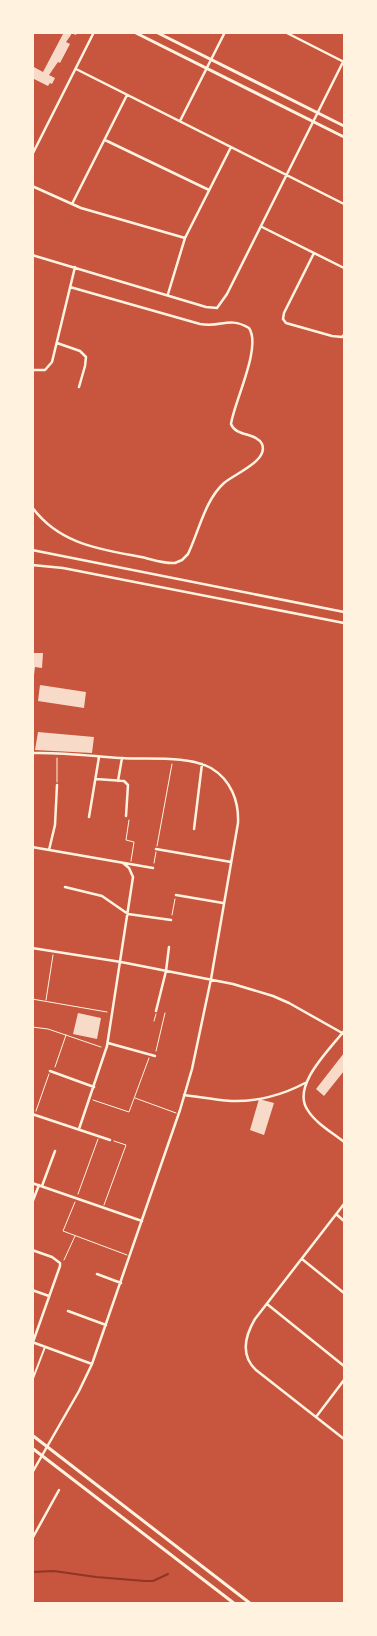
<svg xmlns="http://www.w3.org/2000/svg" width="377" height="1636" font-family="Cabin,sans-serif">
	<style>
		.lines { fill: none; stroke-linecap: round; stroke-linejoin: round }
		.stream { stroke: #8f3625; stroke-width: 2 }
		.building { fill: #f7dbc8 }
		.path { stroke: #fff3e0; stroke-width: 1 }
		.pedestrian { stroke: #fff3e0; stroke-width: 2 }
		.minor { stroke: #fff3e0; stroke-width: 2.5 }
		.tertiary { stroke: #fff3e0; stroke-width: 3 }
	</style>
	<rect width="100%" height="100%" fill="#c8553d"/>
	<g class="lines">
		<!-- stream -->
		<path class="stream" d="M32,1572l22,-1 42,6 49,4h8l15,-7"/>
	</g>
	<!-- building -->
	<path class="building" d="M64,32h13l-1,3 -5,-2v2l-5,7 4,2 -10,19 -2,-1 -9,13 6,3 -3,6 -2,-1 -2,3 -16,-8v-12l11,6z
		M32,653h11l-1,15 -7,-1 -1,8z
		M40,685l46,7 -2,16 -46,-7z
		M38,732l56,5 -2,16 -57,-3z
		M78,1013l23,5 -4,21 -24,-5z
		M344,1053v18l-20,25 -8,-7z
		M259,1099l15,4 -10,32 -14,-5z"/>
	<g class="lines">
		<!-- path -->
		<path class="path" d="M57,782v-24
			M129,820l-3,20 8,2 -3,19
			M157,846l15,-82
			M154,863l2,-11
			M172,915l3,-16
			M32,999l75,13
			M46,1000l7,-45
			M154,1021l2,-7
			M32,1027l16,2 53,18
			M156,1051l9,-38
			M55,1067l11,-32
			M135,1098l41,15
			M93,1100l36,12 20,-54
			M36,1111l13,-37
			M78,1194l20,-55
			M75,1202l-12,29 64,24
			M104,1205l22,-60 -12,-4
			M64,1260l11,-24"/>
		<!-- pedestrian -->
		<path class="pedestrian" d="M32,1381l13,-34"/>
		<!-- minor -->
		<path class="minor" d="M285,32l59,30
			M76,69l268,135
			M180,121l45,-89
			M105,140l104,50
			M32,155l62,-123
			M32,186l49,22 104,30
			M72,204l55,-109
			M262,227l82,41
			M314,253l-30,60 -1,6 3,4 46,13 10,1 2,-2
			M32,255l174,52 11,1 10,-14 117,-234
			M168,294l17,-56 46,-91
			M57,343l23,8 6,6 -1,9 -6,21
			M32,370h13l7,-8 23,-95
			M32,507c27,37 67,42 109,50 10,2 23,7 34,6l7,-3 6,-6c11,-23 17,-54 36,-71 10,-9 45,-22 38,-39 -6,-12 -26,-7 -31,-20 3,-22 31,-77 18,-96 -21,-12 -27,0 -49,-4l-130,-37
			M32,550l312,62
			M32,565l31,3 281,55
			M32,753c30,-1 59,3 88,5 27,2 67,-3 91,10 20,12 28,33 27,55l-27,156 -19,90 -12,41 -88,254 -13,27 -47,82
			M96,779l28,2 4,4 -2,31
			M118,781l4,-23
			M89,817l10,-60
			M194,829l8,-65
			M32,847l121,21
			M156,849l75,13
			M49,850l6,-25 2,-40
			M65,887l37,9 26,18 43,6
			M176,895l47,8
			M32,948l89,14 112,22 40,12 16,7 55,31
			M156,1011l10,-40 3,-24
			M344,1031c-14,18 -52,54 -37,78 8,14 26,24 37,33
			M108,1043l47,13
			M50,1071l44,16
			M184,1095c16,2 31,5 47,6 25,1 52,-6 74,-18
			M32,1114l78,26
			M79,1129l28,-83 26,-169 -4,-9 -6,-5
			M32,1183l110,38
			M42,1186l13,-35
			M32,1203l7,-18
			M344,1204l-89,115c-10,17 -15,36 1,51l88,69
			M336,1214l8,7
			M32,1250l20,7 8,6v3l-27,76
			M302,1259l42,34
			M97,1274l24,9
			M32,1290l17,6
			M267,1304l77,62
			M68,1311l38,14
			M32,1342l60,22
			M316,1417l28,-37
			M32,1539l27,-49"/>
		<!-- tertiary -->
		<path class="tertiary" d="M134,32l210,105
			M156,32l188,94
			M32,1435l219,169
			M32,1448l203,156"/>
	</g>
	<!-- border -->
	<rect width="377" height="1636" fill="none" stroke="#fff3e0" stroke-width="68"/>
</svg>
